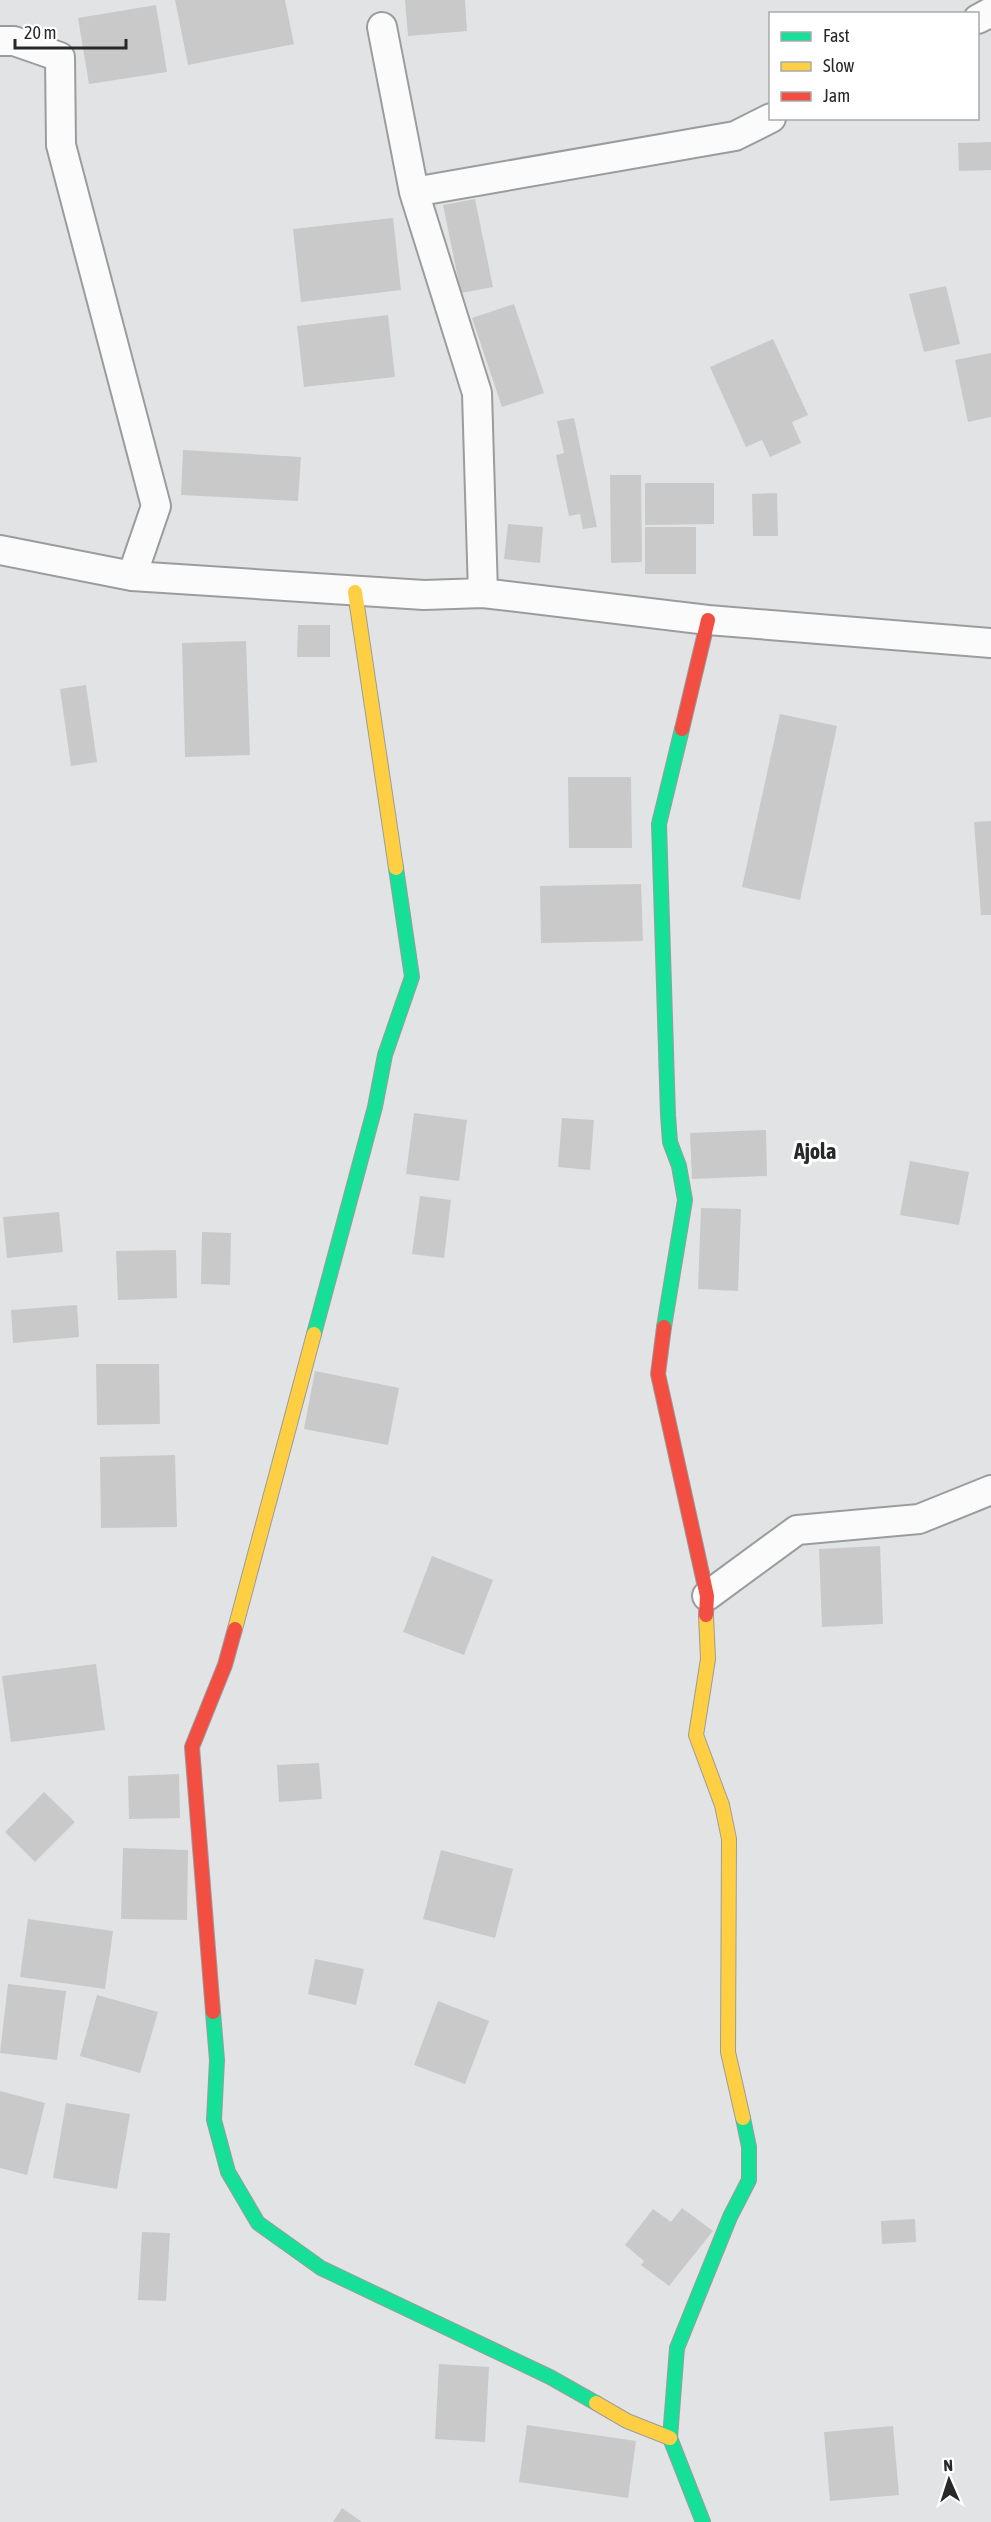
<svg xmlns="http://www.w3.org/2000/svg" width="991" height="2522" font-family="'Asap Condensed',sans-serif">
	<style>
		.building { fill: #c9c9c9 }
		.lines { fill: none; stroke-linecap: round; stroke-linejoin: round }
		.street-casing { stroke: #9b9c9d; stroke-width: 32 }
		.fast-casing { stroke: #9b9c9d; stroke-width: 16 }
		.slow-casing { stroke: #9b9c9d; stroke-width: 16 }
		.jam-casing { stroke: #9b9c9d; stroke-width: 16 }
		.street { stroke: #fbfbfb; stroke-width: 28 }
		.fast { stroke: #16e098; stroke-width: 14 }
		.slow { stroke: #ffcf43; stroke-width: 14 }
		.jam { stroke: #f24e42; stroke-width: 14 }
		.labels { text-anchor: middle; stroke-width: 6; stroke-linejoin: round; paint-order: stroke }
		.quarter-label { font-size: 22px; font-weight: bold; fill: #282829; stroke: #fff }
	</style>
	<rect width="100%" height="100%" fill="#e2e3e4"/>
	<!-- building -->
	<path class="building" d="M175,0h110l9,44 -106,21z
		M405,0h60l2,31 -59,5z
		M156,5l11,67 -78,12 -11,-66z
		M991,142v28l-32,1 -1,-28z
		M475,199l18,88 -32,6 -18,-88z
		M393,218l8,72 -100,12 -8,-73z
		M946,286l14,58 -36,8 -15,-58z
		M514,304l30,89 -42,14 -30,-89z
		M388,315l7,62 -91,10 -7,-61z
		M773,339l35,76 -16,7 9,21 -31,14 -8,-17 -16,7 -36,-80z
		M991,353v64l-23,5 -13,-62z
		M574,418l23,109 -14,2 -3,-15 -11,2 -13,-61 8,-2 -7,-32z
		M183,450l118,7 -3,44 -117,-6z
		M610,475h31l1,87 -31,1z
		M645,483h69v41l-69,1z
		M777,493l1,43h-25l-1,-42z
		M508,524l35,3 -3,36 -36,-4z
		M645,527h51v47h-51z
		M298,625h32v32h-33z
		M246,641l4,114 -65,2 -3,-114z
		M86,685l11,77 -26,4 -11,-77z
		M780,714l57,12 -37,174 -58,-13z
		M568,777h63l1,71h-63z
		M991,821v94h-10l-7,-93z
		M641,884l2,57 -102,2 -1,-57z
		M414,1113l53,7 -8,61 -53,-7z
		M562,1118l32,2 -4,50 -32,-3z
		M766,1130l1,46 -75,3 -2,-46z
		M910,1161l59,11 -10,53 -59,-10z
		M420,1196l31,4 -7,58 -32,-4z
		M701,1208l40,1 -3,82 -40,-2z
		M59,1212l4,40 -56,6 -4,-41z
		M202,1232l29,1 -1,52 -29,-1z
		M176,1250l1,48 -59,2 -2,-49z
		M77,1305l2,32 -66,6 -2,-33z
		M96,1364h63l1,60 -63,1z
		M315,1371l84,17 -11,57 -84,-16z
		M175,1455l2,72 -76,1 -1,-71z
		M880,1546l3,78 -61,3 -3,-78z
		M432,1556l61,24 -29,75 -61,-23z
		M96,1664l9,66 -94,12 -9,-66z
		M319,1763l3,36 -43,3 -2,-37z
		M179,1774l1,44 -51,1 -1,-43z
		M44,1792l31,30 -40,40 -30,-30z
		M123,1848l65,2 -1,70 -66,-1z
		M441,1850l72,19 -18,69 -72,-19z
		M28,1919l85,12 -8,58 -85,-12z
		M315,1959l49,10 -8,36 -48,-11z
		M8,1984l58,7 -9,69 -57,-7z
		M97,1995l61,17 -18,61 -60,-17z
		M438,2001l51,20 -24,63 -51,-19z
		M0,2091l45,12 -18,72 -27,-7z
		M66,2103l64,11 -13,75 -64,-11z
		M682,2208l31,23 -44,55 -28,-21 3,-4 -19,-16 28,-36 18,13z
		M915,2219l1,23 -34,2 -1,-23z
		M142,2232l28,1 -4,68 -28,-1z
		M439,2364l50,3 -4,75 -50,-3z
		M527,2425l109,16 -8,57 -109,-16z
		M893,2426l6,69 -69,6 -6,-69z
		M342,2508l20,14h-29z"/>
	<g class="lines">
		<defs>
			<path id="street" d="M978,19l13,-7
				M382,27l32,165 63,201 6,200
				M0,41h14l46,16 1,88 95,361 -24,70
				M414,192l321,-56 36,-18
				M0,550l132,26 292,19 59,-2 225,27 283,23
				M707,1596l90,-66 122,-11 72,-29"/>
			<path id="fast" d="M664,1327l21,-127 -6,-34 -9,-24 -2,-27 -9,-291 23,-95
				M314,1334l61,-227 10,-52 27,-78 -16,-109
				M213,2012l4,48 -3,60 14,52 30,51 63,45 229,109 46,26
				M703,2522l-33,-84 7,-90 53,-131 19,-37v-33l-6,-29"/>
			<path id="slow" d="M355,592l41,276
				M706,1615l2,44 -12,76 26,70 7,34 -1,213 15,66
				M235,1629l79,-295
				M596,2403l31,18 43,17"/>
			<path id="jam" d="M682,729l26,-109
				M664,1327l-6,47 49,222 -1,19
				M213,2012l-21,-265 33,-82 10,-36"/>
		</defs>
		<!-- street casing -->
		<use href="#street" class="street-casing"/>
		<!-- fast casing -->
		<use href="#fast" class="fast-casing"/>
		<!-- slow casing -->
		<use href="#slow" class="slow-casing"/>
		<!-- jam casing -->
		<use href="#jam" class="jam-casing"/>
		<!-- street -->
		<use href="#street" class="street"/>
		<!-- fast -->
		<use href="#fast" class="fast"/>
		<!-- slow -->
		<use href="#slow" class="slow"/>
		<!-- jam -->
		<use href="#jam" class="jam"/>
	</g>
	<g class="labels">
		<!-- quarter labels -->
		<g class="quarter-label">
			<text x="815" y="1159">Ajola</text>
		</g>
	</g>
	<!-- legend -->
	<rect x="769" y="12" width="210" height="108" fill="#ffffff" stroke="#a9a9a9" stroke-width="1.5"/>
	<rect x="781" y="32" width="30" height="9" fill="#16e098" stroke="#a9a9a9" stroke-width="1.5"/>
	<text x="823" y="42" font-size="18" fill="#282829">Fast</text>
	<rect x="781" y="62" width="30" height="9" fill="#ffcf43" stroke="#a9a9a9" stroke-width="1.5"/>
	<text x="823" y="72" font-size="18" fill="#282829">Slow</text>
	<rect x="781" y="92" width="30" height="9" fill="#f24e42" stroke="#a9a9a9" stroke-width="1.5"/>
	<text x="823" y="102" font-size="18" fill="#282829">Jam</text>
	<!-- north arrow -->
	<g transform="translate(949 2480) rotate(357)" stroke="#ffffff" stroke-width="4.5" paint-order="stroke">
	<path d="M0-4.5L10 22L0 15L-10 22Z" fill="#282829"/>
	<text y="-9" font-size="16" font-weight="bold" text-anchor="middle" fill="#282829">N</text>
	</g>
	<!-- scale -->
	<path d="M15 39v9h111v-9" fill="none" stroke="#282829" stroke-width="3"/>
	<text x="24" y="39" font-size="18" fill="#282829" stroke="#ffffff" stroke-width="4.5" paint-order="stroke">20 m</text>
</svg>
